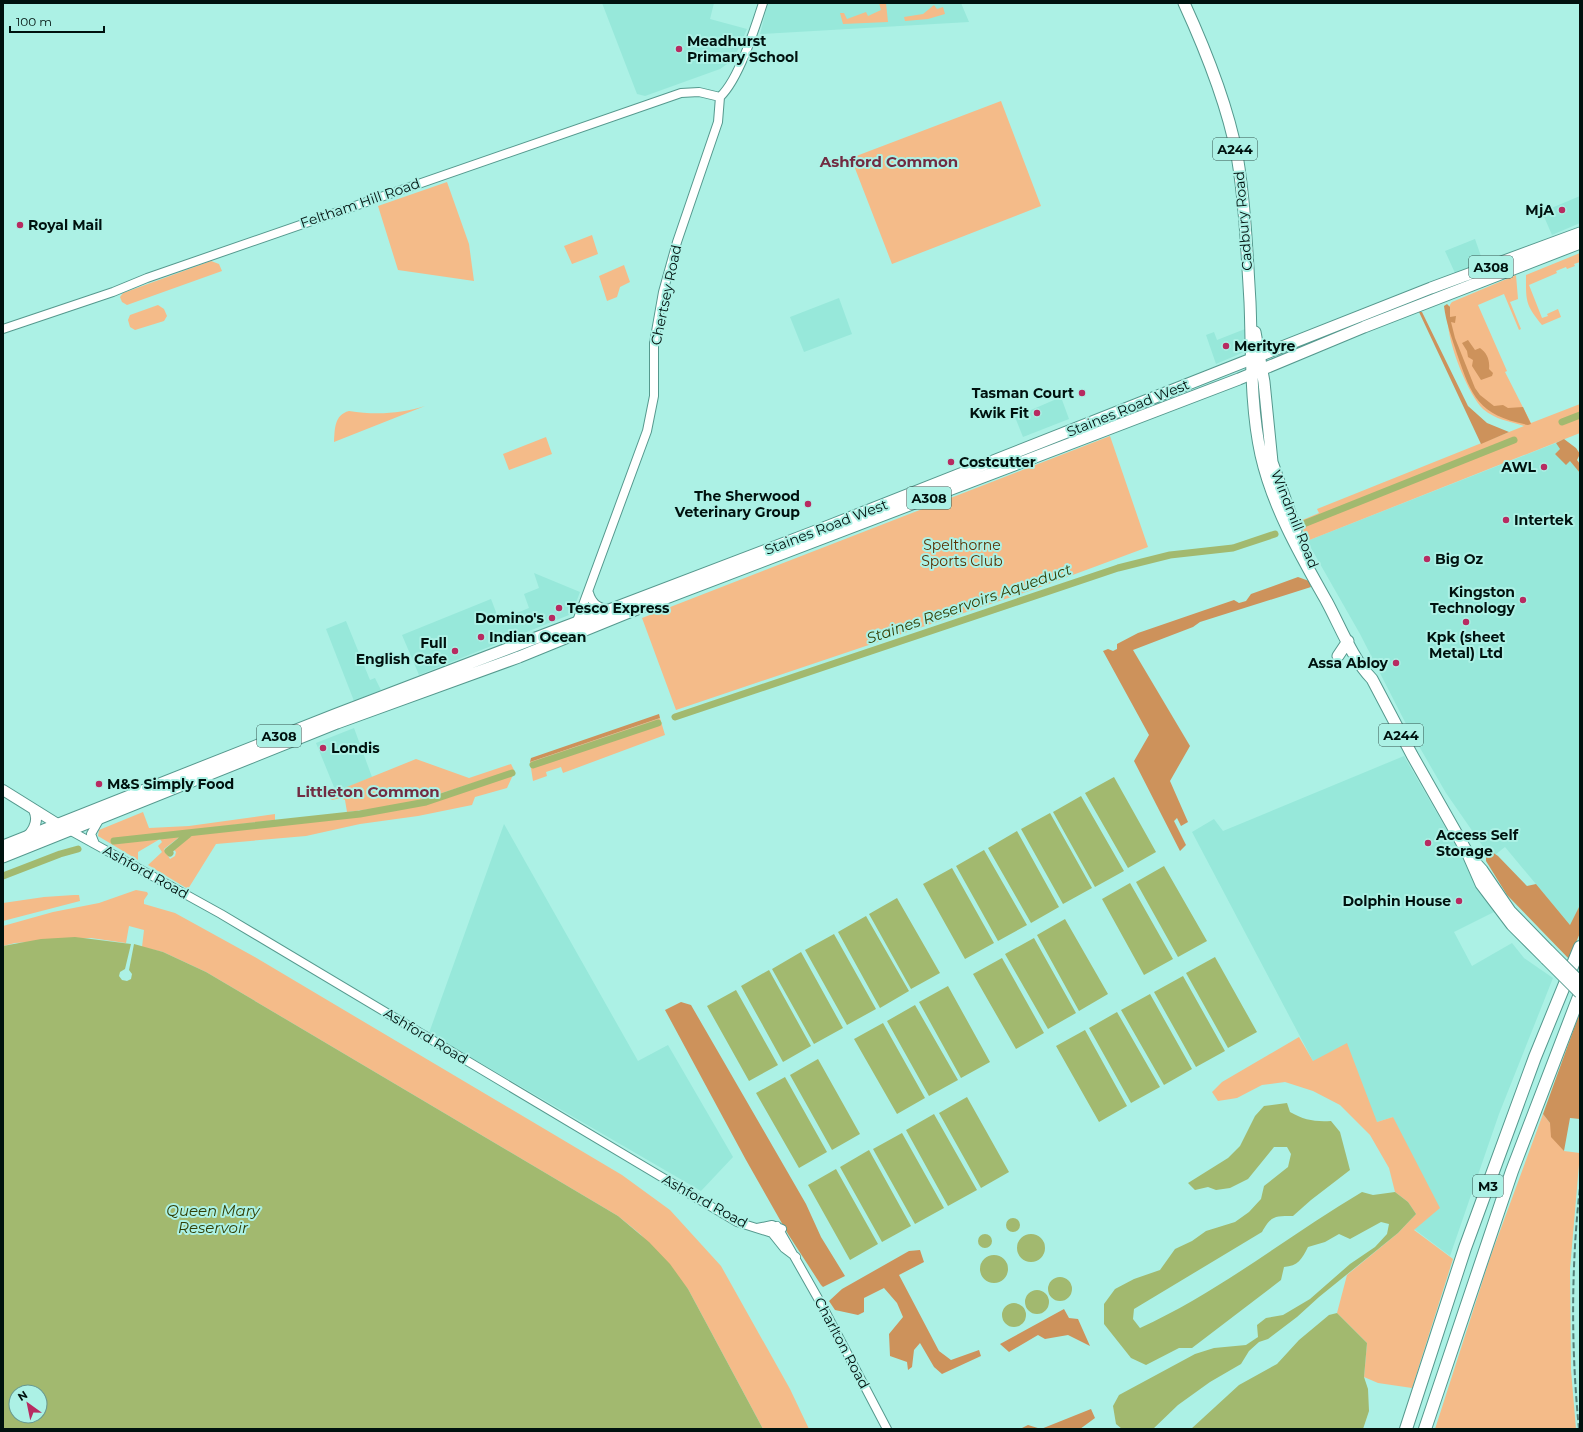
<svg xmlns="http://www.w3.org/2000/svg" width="1583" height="1432" font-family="Montserrat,sans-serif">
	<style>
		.built { fill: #97e8da }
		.green { fill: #f4bb89 }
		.forest { fill: #cd925b }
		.water { fill: #a2b96f; fill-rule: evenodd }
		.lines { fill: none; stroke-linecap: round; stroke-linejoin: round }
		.canal { stroke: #a2b96f; stroke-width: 7 }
		.tertiary-casing { stroke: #55998e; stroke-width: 10 }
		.secondary-casing { stroke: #55998e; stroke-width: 12 }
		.primary-casing { stroke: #55998e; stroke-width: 13 }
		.trunk-casing { stroke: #55998e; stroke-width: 13 }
		.motorway-casing { stroke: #55998e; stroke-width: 14 }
		.tertiary { stroke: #fff; stroke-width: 8 }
		.secondary { stroke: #fff; stroke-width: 10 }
		.primary { stroke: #fff; stroke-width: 11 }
		.trunk { stroke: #fff; stroke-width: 11 }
		.motorway { stroke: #fff; stroke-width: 12 }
		.rail { stroke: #537e77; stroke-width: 2; stroke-dasharray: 6 3; stroke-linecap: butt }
		.primary-bridge-casing { stroke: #55998e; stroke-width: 13; stroke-linecap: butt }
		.primary-bridge { stroke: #fff; stroke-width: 11 }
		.poi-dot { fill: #b72b61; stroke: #acf1e5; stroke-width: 1.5 }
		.labels { text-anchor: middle; stroke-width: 4; stroke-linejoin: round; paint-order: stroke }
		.shield { fill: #acf1e5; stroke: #34554f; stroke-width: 1 }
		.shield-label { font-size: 13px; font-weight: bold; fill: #00120f }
		.poi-label { font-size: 14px; font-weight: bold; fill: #00120f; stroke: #acf1e5; text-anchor: start }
		.street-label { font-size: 14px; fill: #00120f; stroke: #acf1e5 }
		.park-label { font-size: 14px; fill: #583104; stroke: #acf1e5 }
		.neighbourhood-label { font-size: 15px; font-weight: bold; fill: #712c42; stroke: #acf1e5 }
		.water-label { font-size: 15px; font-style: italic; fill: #313f06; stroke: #acf1e5 }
	</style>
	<rect width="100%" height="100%" fill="#acf1e5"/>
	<!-- built -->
	<path class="built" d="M602,3h112l-4,16 37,10 -11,25 -6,8 -10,7 -75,27 -8,-2z
		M768,3h193l8,19 -209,12z
		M1580,196v27l-28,12 -10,-23z
		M1475,239l8,23 -28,11 -10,-22z
		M839,298l13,36 -48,18 -14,-35z
		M1245,329l1,19 -2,4 -28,12 -10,-29 8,-3 3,8z
		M1061,397l8,22 -46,18 -8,-20z
		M1556,443l5,6 -6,5 15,6 10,13v432l-9,21 -66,-79 -14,11 -45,-65 -41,-71 -45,-88 -53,-93z
		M534,573l46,19 -7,19 -4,4 -150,60 -17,-40 89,-36 8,21 30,-12 -5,-14 15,-6z
		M346,621l24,59 5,-2 6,12 -27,11 -28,-72z
		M354,728l18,49 -36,15 -20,-49z
		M1404,756l90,156 -40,20 18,34 40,-23 12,15 29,20 -54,136 -49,142 -36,-27 -21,-112 -16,5 -64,-61 -121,-229 22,-13 9,12z
		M504,824l134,237 30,-16 65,112 -32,34 -272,-158z"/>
	<!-- green -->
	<path class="green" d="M879,3h7l2,19 -45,2 -3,-11h4l3,6 19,-7 2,4 13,-6z
		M934,5l3,4 6,-2 2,7 -17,5 -23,2 -1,-4 19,-3z
		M1001,101l40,105 -149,58 -41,-106z
		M447,182l22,62 5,37 -76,-11 -20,-64z
		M592,235l6,19 -26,10 -8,-18z
		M1580,253v9l-6,2 1,2 -8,3 -1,-2 -10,4 1,2 -28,12 13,33 6,-2 -1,-2 11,-5 3,8 -19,8c-17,-21 -16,-24 -16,-50z
		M211,261l8,3 3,7 -95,34 -5,-3 -2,-5 3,-4z
		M624,265l6,17 -10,5 -3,10 -10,4 -8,-25z
		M1516,275l2,24 -8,3 11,27 -2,1 -15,-36 -26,11 29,66 -2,1 26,51 49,-19v29l-273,108 -7,-20 19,-8 -2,-4 207,-83c-15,-5 -28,-6 -41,-17 -16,-15 -47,-90 -31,-107z
		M158,305l6,4 3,7 -3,5 -29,9 -5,-3 -2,-7 2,-5z
		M425,406l-91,36c1,-13 0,-27 15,-31 26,4 51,3 76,-5z
		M1110,436l38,111 -113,42 -359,121 -34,-92z
		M546,437l6,17 -43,16 -6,-16z
		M660,718l5,17 -102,38 -2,-6 -15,5 1,4 -14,5 -3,-19z
		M416,759l53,19 42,-14 3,6 -91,29 -27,7 -49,6 -2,-12 -4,-2 -9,2 -5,-5z
		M513,775l-6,13 -32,9 -3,8 -54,11 -58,8 -54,12 -90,8 -28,45 -40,-24 14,-13 -4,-6 4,-4 -2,-3 -22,13v8l-40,-24 1,-6 44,-18 6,16 40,-2 86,-12v6l-160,19v5l67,-9 -18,14 6,10 5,-3 1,-4 -2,-2 19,-16 168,-18 65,-13z
		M136,890l11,2 1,2 -4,6v4l31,9 78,43 369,219 48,35 51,56 69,123 19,40h-46l-75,-140 -48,-55 -22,-18 -412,-244 -43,-20 -21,-5 2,-17 -15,-4 -3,17 -35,-5 -76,5 -12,3v-20l50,-14 46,-9z
		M74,895h5l1,6 -77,20v-18l41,-6z
		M1299,1037l14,24 34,-18 30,79 16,-5 47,91 -26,22 39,29 -41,129 -34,-5 -14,-6 3,-34 -30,-30 10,-38 51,-42 18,-19 -8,-12 -13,-10 -6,-24 -19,-33 -30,-30 -27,-14 -28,-9 -23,3 -25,13 -19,3 -6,-9 10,-10z
		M1543,1114l7,9 14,28 16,2 -10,116 1,101 5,59h-141l55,-171z"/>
	<!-- forest -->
	<path class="forest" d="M1447,304l3,3v10l6,-1 -1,7 -4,-1 4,16 20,50 5,7 14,11 9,-1 5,3 15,-1 8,17 -3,1c-49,-10 -56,-27 -71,-71 -5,-16 -11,-31 -13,-48z
		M1419,312h3l46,94 19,17 22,9 -28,12z
		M1468,340l7,10 5,-2c7,5 10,12 9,21l4,4 -1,3 -11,4 -9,-14 1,-6 -5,-3 -1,-6 -5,-8z
		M1564,439l12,9 4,6 -3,6 3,4v9l-10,-12 -4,4 -11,-11 5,-5 -4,-6z
		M1298,577l11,4 2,6 -111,35 -7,5 -60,23 57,96 -20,35 18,41 -7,4 -4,-8 -3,3 12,24 -6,6 -46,-90 15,-26 -46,-84 5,-2 5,2 4,-2v-5l21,-11 96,-33 5,3 7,-2 5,-7z
		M659,714l1,4 -130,44 1,-4z
		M1492,852l6,4 29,30 9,-2 34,41 10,-20v28l-11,26 -62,-64 -21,-34v-4z
		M681,1002l10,3 115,199 15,33 24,39 -22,11 -2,-2 -33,-51 -42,-74 -81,-150z
		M1580,1012v107l-10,-1 -6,33 -13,-14 -1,-14 -7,-9z
		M920,1250l4,12 -25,13 40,76 12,9 28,-10 2,6 -39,18 -8,-7 -14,-24 -6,7 -2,17 -4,3 -1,-8 -17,-6 -1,-22 14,-17 -6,-14 -13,-15 -20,10v14l-6,3 -23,-5 -6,-9 13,-12 67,-38z
		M1064,1309l5,9 9,1 12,27 -22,-11 -23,4 -7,-4 -29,17 -9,-8z
		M1091,1409l4,9 -15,11h-60l8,-4 13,4z"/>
	<!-- water -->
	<path class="water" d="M1114,777l42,75 -28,16 -43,-75z
		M1081,796l43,75 -29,16 -42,-75z
		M1050,813l42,75 -29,16 -42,-75z
		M1017,831l42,76 -28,16 -43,-75z
		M984,850l43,75 -29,16 -42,-75z
		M1164,866l43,75 -29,16 -42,-75z
		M952,868l42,75 -29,16 -42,-75z
		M1130,883l43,76 -29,16 -42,-76z
		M897,898l43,75 -29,16 -42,-75z
		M866,916l43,75 -29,17 -42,-76z
		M1065,919l43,75 -29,17 -42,-76z
		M834,934l42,75 -29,16 -42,-75z
		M75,937l56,7 -6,25 -5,3 -1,4 3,4 5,1 4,-2 1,-5 -3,-4 5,-26 29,8 43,20 412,244 31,26 21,22 18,25 75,140h-760v-483l38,-7zM16,1392h24v24h-24z
		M1034,938l42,75 -28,16 -43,-75z
		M801,952l42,76 -29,16 -42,-75z
		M1215,957l42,75 -29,16 -42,-75z
		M1002,958l42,75 -28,16 -43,-75z
		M769,970l42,76 -28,16 -42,-76z
		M1183,976l42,75 -29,16 -42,-75z
		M948,986l42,76 -29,16 -42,-76z
		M736,990l42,75 -29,16 -42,-75z
		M1150,994l42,75 -28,16 -43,-75z
		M915,1005l43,75 -29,16 -42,-75z
		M1117,1012l43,75 -29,16 -42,-75z
		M883,1023l42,75 -28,16 -43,-75z
		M1085,1030l42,76 -28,16 -43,-76z
		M818,1059l42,75 -28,16 -42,-75z
		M785,1077l42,75 -28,16 -43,-75z
		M967,1097l42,75 -28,16 -42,-75z
		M1287,1103l3,9c14,8 25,10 41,9l9,11 10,38 -39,30 -18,16c-19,0 -22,0 -31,16l-128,77 -1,10 7,9c79,-36 148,-92 222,-136l11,3 22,-3 13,10 8,12 -18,19 -79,64 -22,20 -29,22 -9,3 -10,9 -8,13 -31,18 -32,23 -25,24h-31l-6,-5 -3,-18 6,-11 76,-41 19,-6 32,-3 12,-8 -1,-12 9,-7 17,-3 27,-16 40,-35 25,-17 12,-13 2,-10 -8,-2 -31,17 -11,-5 -14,8 -17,5c-6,12 -10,19 -24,20l-3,13 -89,68h-13l-33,17 -15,-7 -27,-34v-20l11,-15 19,-10 26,-9 15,-21 17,-8 14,-10 29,-9 14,-10 12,-13 3,-13 24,-19 3,-13 -4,-7h-13l-26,32 -18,9 -14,2 -8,-3 -13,3 -7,-7 40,-25 12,-12 15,-30 9,-10z
		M934,1114l43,76 -29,16 -42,-76z
		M902,1133l42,75 -29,16 -42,-75z
		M869,1150l42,76 -29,16 -42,-75z
		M836,1169l42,75 -28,16 -42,-75z
		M1006 1225a7 7 0 1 1 14 0a7 7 0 1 1-14 0Z
		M978 1241a7 7 0 1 1 14 0a7 7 0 1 1-14 0Z
		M1017 1248a14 14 0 1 1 28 0a14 14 0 1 1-28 0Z
		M980 1269a14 14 0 1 1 28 0a14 14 0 1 1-28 0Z
		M1048 1289a12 12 0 1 1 24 0a12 12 0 1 1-24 0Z
		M1025 1302a12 12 0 1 1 24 0a12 12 0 1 1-24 0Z
		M1002 1315a12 12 0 1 1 24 0a12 12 0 1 1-24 0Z
		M1337,1313l30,30 -3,34 4,12 1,22 -6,18h-172l48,-44 38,-21 22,-24 30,-25z"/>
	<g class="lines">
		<!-- canal -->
		<path class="canal" d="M1562,422l18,-7
			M1306,523l208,-83
			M675,717l443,-149 52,-13 63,-7 42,-14
			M533,765l125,-42
			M114,841l246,-27 66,-12 86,-29
			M170,853l-2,-2 22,-18
			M3,876l57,-22 18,-5"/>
		<defs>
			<path id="tertiary" d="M3,329l110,-37 34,-14 534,-185 18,-1 21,5
				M589,593c3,10 8,14 18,16
				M576,624l71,-193 7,-35v-53l9,-51 14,-50 41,-120 2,-25c19,-18 35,-69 43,-94
				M71,831l150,83 516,308 35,11 12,15 12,9
				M95,844l-4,-10 8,-14
				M777,1226l47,83 63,120
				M757,1228l15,-3 10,4"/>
			<path id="secondary" d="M3,790l61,38
				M27,837c7,-7 12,-17 7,-27"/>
			<path id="primary" d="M1184,3c22,48 43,100 53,152 8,48 10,98 13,147 2,50 0,103 11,153 12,53 40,101 66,147 13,24 26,58 45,77l40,76 55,97 14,32 31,41 34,34
				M1255,332l9,50 8,80 24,68
				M1338,656l10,-15
				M1472,859l10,11 28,41 39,40"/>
			<path id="trunk" d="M3,846l331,-131 482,-184 615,-243 149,-55
				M3,857l334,-134 182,-66 108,-44 612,-234 125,-52 216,-84"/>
			<path id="motorway" d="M1406,1429l59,-181 70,-191 45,-110
				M1425,1429l87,-258 68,-177"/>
		</defs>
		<!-- tertiary casing -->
		<use href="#tertiary" class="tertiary-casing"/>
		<!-- secondary casing -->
		<use href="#secondary" class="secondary-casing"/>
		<!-- primary casing -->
		<use href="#primary" class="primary-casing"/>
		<!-- trunk casing -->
		<use href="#trunk" class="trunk-casing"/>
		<!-- motorway casing -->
		<use href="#motorway" class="motorway-casing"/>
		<!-- tertiary -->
		<use href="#tertiary" class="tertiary"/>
		<!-- secondary -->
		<use href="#secondary" class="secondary"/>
		<!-- primary -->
		<use href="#primary" class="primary"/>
		<!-- trunk -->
		<use href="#trunk" class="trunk"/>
		<!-- motorway -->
		<use href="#motorway" class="motorway"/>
		<!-- rail -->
		<path class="rail" d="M1579,1429c-8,-80 -8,-162 1,-242"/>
		<defs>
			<path id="primary-bridge" d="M1549,951l31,31
				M1546,959l34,34"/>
		</defs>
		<!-- primary-bridge casing -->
		<use href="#primary-bridge" class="primary-bridge-casing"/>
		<!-- primary-bridge -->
		<use href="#primary-bridge" class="primary-bridge"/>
	</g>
	<!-- markers -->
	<g class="poi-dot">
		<circle cx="679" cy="49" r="4"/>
		<circle cx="1562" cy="210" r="4"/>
		<circle cx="20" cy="225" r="4"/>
		<circle cx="1226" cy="346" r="4"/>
		<circle cx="1082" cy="393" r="4"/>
		<circle cx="1037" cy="413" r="4"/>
		<circle cx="951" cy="462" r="4"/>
		<circle cx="1544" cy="467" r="4"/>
		<circle cx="808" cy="504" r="4"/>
		<circle cx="1506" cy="520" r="4"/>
		<circle cx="1427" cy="559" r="4"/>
		<circle cx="1523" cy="600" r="4"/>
		<circle cx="559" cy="608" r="4"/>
		<circle cx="552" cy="618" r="4"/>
		<circle cx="1466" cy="622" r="4"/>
		<circle cx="481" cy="637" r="4"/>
		<circle cx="455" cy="651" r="4"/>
		<circle cx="1396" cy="663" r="4"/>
		<circle cx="323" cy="748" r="4"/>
		<circle cx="99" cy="784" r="4"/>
		<circle cx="1428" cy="843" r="4"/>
		<circle cx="1459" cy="901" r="4"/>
	</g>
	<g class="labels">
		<!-- shield labels -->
		<g class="shield">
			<rect x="1213" y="138" width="44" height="22" rx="3"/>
			<rect x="1469" y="256" width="44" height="22" rx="3"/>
			<rect x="907" y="487" width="44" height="22" rx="3"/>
			<rect x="1379" y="724" width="44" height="22" rx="3"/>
			<rect x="257" y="725" width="44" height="22" rx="3"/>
			<rect x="1473" y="1175" width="30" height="22" rx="3"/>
		</g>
		<g class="shield-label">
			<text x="1235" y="154">A244</text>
			<text x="1491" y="272">A308</text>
			<text x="929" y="503">A308</text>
			<text x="1401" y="740">A244</text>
			<text x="279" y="741">A308</text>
			<text x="1488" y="1191">M3</text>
		</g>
		<!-- poi labels -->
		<g class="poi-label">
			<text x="687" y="46">Meadhurst<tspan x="687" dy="16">Primary School</tspan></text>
			<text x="1554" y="215" text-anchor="end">MjA</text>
			<text x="28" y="230">Royal Mail</text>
			<text x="1234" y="351">Merityre</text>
			<text x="1074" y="398" text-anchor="end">Tasman Court</text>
			<text x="1029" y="418" text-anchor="end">Kwik Fit</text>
			<text x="959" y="467">Costcutter</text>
			<text x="1536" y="472" text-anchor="end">AWL</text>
			<text x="800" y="501" text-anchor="end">The Sherwood<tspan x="800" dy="16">Veterinary Group</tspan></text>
			<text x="1514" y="525">Intertek</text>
			<text x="1435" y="564">Big Oz</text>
			<text x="1515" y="597" text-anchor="end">Kingston<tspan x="1515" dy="16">Technology</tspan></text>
			<text x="567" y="613">Tesco Express</text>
			<text x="544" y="623" text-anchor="end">Domino's</text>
			<text x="489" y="642">Indian Ocean</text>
			<text x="1466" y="642" text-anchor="middle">Kpk (sheet<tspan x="1466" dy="16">Metal) Ltd</tspan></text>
			<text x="447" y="648" text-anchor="end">Full<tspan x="447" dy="16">English Cafe</tspan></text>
			<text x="1388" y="668" text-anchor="end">Assa Abloy</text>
			<text x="331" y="753">Londis</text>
			<text x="107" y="789">M&amp;S Simply Food</text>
			<text x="1436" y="840">Access Self<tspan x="1436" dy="16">Storage</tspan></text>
			<text x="1451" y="906" text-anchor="end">Dolphin House</text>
		</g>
		<!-- street labels -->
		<g class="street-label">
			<text transform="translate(360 203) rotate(-19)" y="5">Feltham Hill Road</text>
			<text transform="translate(1243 221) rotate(-95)" y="5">Cadbury Road</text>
			<text transform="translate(666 295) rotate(-78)" y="5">Chertsey Road</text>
			<text transform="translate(1128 408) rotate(-22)" y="5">Staines Road West</text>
			<text transform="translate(1295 519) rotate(68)" y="5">Windmill Road</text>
			<text transform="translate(826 527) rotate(-21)" y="5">Staines Road West</text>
			<text transform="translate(146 872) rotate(29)" y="5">Ashford Road</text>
			<text transform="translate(426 1036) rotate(31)" y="5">Ashford Road</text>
			<text transform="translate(705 1201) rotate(29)" y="5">Ashford Road</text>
			<text transform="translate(842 1343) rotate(62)" y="5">Charlton Road</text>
		</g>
		<!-- park labels -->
		<g class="park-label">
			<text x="962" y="550">Spelthorne<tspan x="962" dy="16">Sports Club</tspan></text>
		</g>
		<!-- neighbourhood labels -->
		<g class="neighbourhood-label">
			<text x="889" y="167">Ashford Common</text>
			<text x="368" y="797">Littleton Common</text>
		</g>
		<!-- water labels -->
		<g class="water-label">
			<text transform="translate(969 604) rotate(-19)" y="5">Staines Reservoirs Aqueduct</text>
			<text x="213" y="1216">Queen Mary<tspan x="213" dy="17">Reservoir</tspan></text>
		</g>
	</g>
	<!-- border -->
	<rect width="1583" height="1432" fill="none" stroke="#00120f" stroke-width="8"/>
	<!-- north arrow -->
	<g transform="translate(28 1404) rotate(327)"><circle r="19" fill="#acf1e5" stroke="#67988f"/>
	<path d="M0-3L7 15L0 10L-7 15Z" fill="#b72b61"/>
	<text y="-6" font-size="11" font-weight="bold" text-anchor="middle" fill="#00120f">N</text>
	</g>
	<!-- scale -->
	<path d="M10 26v6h94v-6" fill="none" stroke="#00120f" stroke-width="2"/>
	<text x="16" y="26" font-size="12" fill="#00120f" stroke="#acf1e5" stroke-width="3" paint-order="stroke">100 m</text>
</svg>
